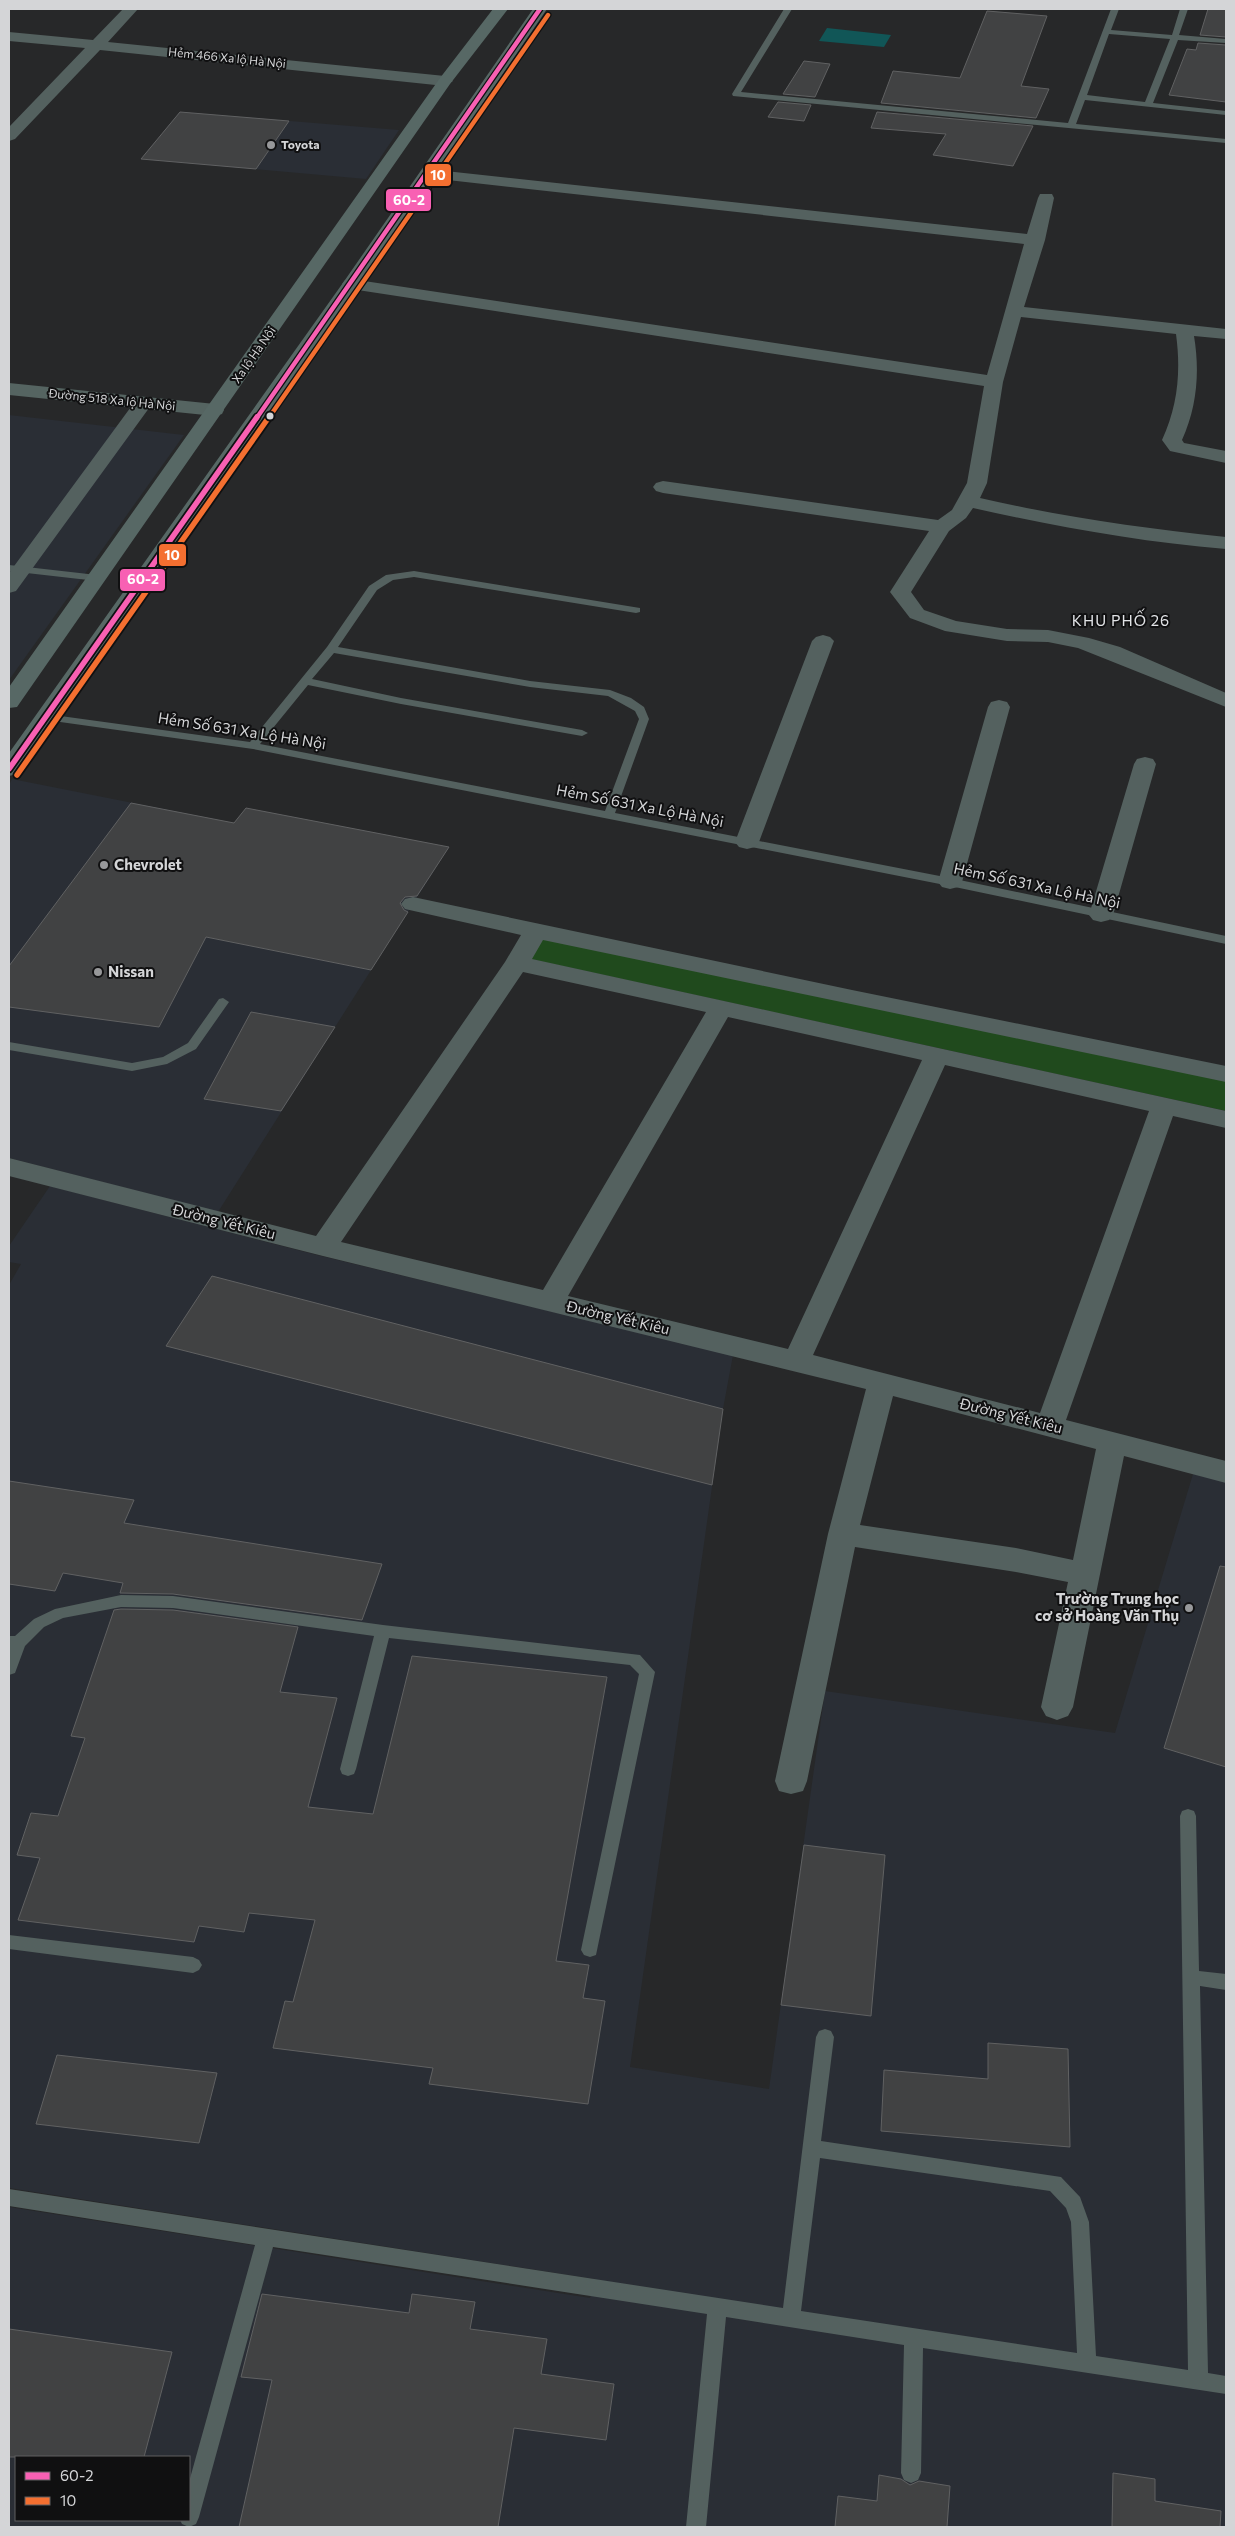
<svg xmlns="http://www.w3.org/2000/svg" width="1235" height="2536" font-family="Commissioner,sans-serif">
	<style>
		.built { fill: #2a2e35; fill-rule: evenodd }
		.green { fill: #204a1d }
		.water { fill: #115657 }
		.building { fill: #414243; stroke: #606162 }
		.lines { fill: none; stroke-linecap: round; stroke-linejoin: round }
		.lane { fill: #54615f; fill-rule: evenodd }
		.street { fill: #54615f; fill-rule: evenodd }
		.secondary { fill: #556461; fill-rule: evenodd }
		.highway { fill: #576865; fill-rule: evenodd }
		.bus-1-far1-casing { stroke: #101011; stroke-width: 7 }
		.bus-1-casing { stroke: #101011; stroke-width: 9 }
		.bus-2-far1-casing { stroke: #101011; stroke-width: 7 }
		.bus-2-casing { stroke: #101011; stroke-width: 9 }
		.bus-1-far1 { stroke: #f860b3; stroke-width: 4.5 }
		.bus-1 { stroke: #f860b3; stroke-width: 5.5 }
		.bus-2-far1 { stroke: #f46f30; stroke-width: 4.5 }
		.bus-2 { stroke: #f46f30; stroke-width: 5.5 }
		.poi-dot { fill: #97989a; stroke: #101011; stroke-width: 2 }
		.bus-dot { fill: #d4d5d7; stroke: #101011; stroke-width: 2 }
		.labels { text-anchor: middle; stroke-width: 4; stroke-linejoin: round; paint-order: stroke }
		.far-street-label { font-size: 12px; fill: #d4d5d7; stroke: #101011 }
		.far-poi-label { font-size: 12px; font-weight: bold; fill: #d4d5d7; stroke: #101011; text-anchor: start }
		.far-quarter-label { font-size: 15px; letter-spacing: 1px; fill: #e1e3e6; stroke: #101011 }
		.street-label { font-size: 15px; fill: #d4d5d7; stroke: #101011 }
		.poi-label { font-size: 15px; font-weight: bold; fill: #d4d5d7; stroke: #101011; text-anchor: start }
		.line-badge { stroke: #101011; stroke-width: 2 }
		.badge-label { font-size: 14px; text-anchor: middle; font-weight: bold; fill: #fff }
	</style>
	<rect width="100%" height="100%" fill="#272829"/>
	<!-- built -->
	<path class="built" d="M180,112l219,18 -33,49 -225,-20z
		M9,415l175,20 -175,245z
		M12,779l222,44 12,-15 203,39 -231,365 -209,-54v-373z
		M50,1186l267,69 416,100 -10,54 -93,658 139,22 56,-398 290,42 78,-259 33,8v1045h-1217v-320l581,91 4,-19 -585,-91v-903l12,-21 -12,-2v-16zM16,2457h173v63h-173z"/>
	<!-- green -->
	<path class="green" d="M542,939l684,142v30l-696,-152z"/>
	<!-- water -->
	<path class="water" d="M827,28l64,7 -7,12 -65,-6z"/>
	<!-- building -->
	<path class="building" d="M1208,9h18v28l-26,-2z
		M987,11l60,5 -26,70 28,3 -13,29 -155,-15 12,-32 67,7z
		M1198,43l28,2v57l-57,-7 18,-46 9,1z
		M804,61l26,3 -15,33 -32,-3z
		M778,102l33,3 -7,16 -36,-4z
		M180,112l109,9 -33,48 -115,-10z
		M877,112l156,14 -20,40 -80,-11 13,-21 -75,-6z
		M131,803l103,20 12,-15 203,39 -32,49 -12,1 -5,6 4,7 4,2 -37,58 -165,-33 -47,90 -150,-20v-41z
		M251,1012l84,15 -54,84 -77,-12z
		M212,1276l511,133 -11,76 -546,-139z
		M9,1481l125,19 -10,23 258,41 -20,56 -189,-26 -53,-1 3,-10 -60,-10 -8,18 -46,-7z
		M1220,1566l6,1v200l-62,-19z
		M121,1609l52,1 125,17 -18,65 57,6 -29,109 65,7 39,-158 195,21 -51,284 33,4 -6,33 22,3 -17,103 -159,-20 4,-16 -160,-20 12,-47 8,1 22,-82 -66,-7 -5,19 -45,-6 -5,16 -176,-22 22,-62 -23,-3 14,-42 27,3 27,-78 -14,-2 43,-126z
		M804,1845l81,10 -14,161 -90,-11z
		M988,2043l80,6 2,98 -189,-16 3,-61 104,9z
		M57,2055l160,18 -18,70 -163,-19z
		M262,2294l147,19 3,-19 63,8 -5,27 77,10 -6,35 73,10 -8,56 -92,-12 -16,99h-259l33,-147 -31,-3z
		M9,2329l163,23 -28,105h-135z
		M1113,2473l42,6v22l66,10 -1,16h-108z
		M879,2475l22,4 9,6 9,-4 31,5 -3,41h-112l3,-31 39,5z"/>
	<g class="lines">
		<!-- lane -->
		<path class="lane" d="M784,9h8l-51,83 327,31 43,-114h8l-8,21 61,5 8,-26h8l-9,26 47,4v4l-48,-3 -25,63 73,8v4l-141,-15 -9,24 150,15v4l-493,-47 -1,-2zM1109,34l61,5 -25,63 -58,-7z
			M9,565l88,10 5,3 -5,3 -88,-10z
			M414,571l226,37v4l-4,1 -222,-36 -21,3 -16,10 -39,57 192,34 80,9 21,8 13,9 5,12 -34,94 335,65 276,58v8l-276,-58 -697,-137 -207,-29 -5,-3 5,-3 204,28 77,-95 42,-61 17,-11zM334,653l196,34 78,9 27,15 4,8 -34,92 -345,-67 48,-59 93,19 181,32 6,-3 -6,-3 -181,-32 -89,-19z
			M223,998l6,4 -33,47 -29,15 -35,7 -123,-21v-8l123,21 31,-6 25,-14 31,-44z
			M121,1595l52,1 210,29 257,30 15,17 -59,283 -6,2 -6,-2 -3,-5 58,-276 -9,-9 -241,-27 -33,131 -2,5 -6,2 -6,-2 -2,-5 34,-133 -201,-28 -52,-1 -58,11 -19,9 -19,19 -10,27 -6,2v-39h6l19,-17 21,-10z
			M1188,1809l6,2 2,5 3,155 27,3v16l-26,-4 8,387 18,3v18l-303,-46 -2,125 -3,7 -7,3 -7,-3 -3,-7 3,-128 -178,-28 -20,210h-20l21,-213 -434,-67 -74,270 -3,7 -7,3 -7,-3 -2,-4h9v-38l66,-237 -246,-39v-17l774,119 33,-271 3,-6 6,-2 6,2 3,6 -13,104 240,36 19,20 9,25 7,134 92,14 -8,-554 2,-5zM820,2158l230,33 16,17 5,14 6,131 -276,-42z
			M9,1935l184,22 6,3 3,5 -3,5 -6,3 -184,-24z"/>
		<!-- street -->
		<path class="street" d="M123,9h15l-30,33 337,34 8,5 -8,5 -345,-36 -85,89 -6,2v-14l76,-79 -76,-7v-9l84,8z
			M427,169l600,65 11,-36 2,-4h12l2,4 -9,42 -21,67 202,22v10l-32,-3c6,36 3,71 -12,104l2,3 42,8v12l-56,-12 -8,-11c16,-34 19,-69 14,-106l-155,-17 -18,65 -16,101 -7,15c83,19 161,30 246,39v12c-86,-7 -169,-22 -253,-41l-7,10 -17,13 -38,61 13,18 32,11 51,8 41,1 41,8 31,9 106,46v14l-148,-59 -30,-6 -41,-1 -62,-10 -35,-13 -20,-26 39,-61 -266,-38 -7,-2 -3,-4 3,-4 7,-2 275,39 14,-10 15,-27 17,-97 -633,-97 -6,-1 -3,-4 3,-4 6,-1 636,96 37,-131 -603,-67 -2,-3z
			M143,398l7,2 2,4 -136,187 -7,2v-20l127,-173z
			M823,635l7,2 4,4 -75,201 -4,5 -8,2 -8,-2 -4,-5 77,-201 4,-4z
			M999,700l8,2 3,5 -48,175 -4,5 -8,2 -8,-2 -4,-5 50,-175 3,-5z
			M1145,757l8,2 3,5 -43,151 -4,5 -8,2 -8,-2 -4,-5 45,-151 3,-5z
			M413,897l439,93 374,76v16l-683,-142 -11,19 694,152v17l-53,-12 -107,304 160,41v22l-102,-27 -51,251 -5,9 -11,4 -11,-4 -5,-9 27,-125 -52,-10 -161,-25 -48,234 -4,10 -12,3 -12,-3 -4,-10 53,-247 38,-145 -543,-133 -314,-80v-18l307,78 189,-274 16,-27 -116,-26 -4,-5 4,-5zM523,972l183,40 -163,278 -202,-48zM728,1017l194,43 -134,289 -220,-53zM945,1065l204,46 -109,302 -227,-58zM893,1396l203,53 -23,111 -57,-12 -156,-23z"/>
		<!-- secondary -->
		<path class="secondary" d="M9,383l206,21 7,2 2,4 -2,4 -7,2 -206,-21z"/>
		<!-- highway -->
		<path class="highway" d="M493,9h15l-58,75 -433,623 -8,1v-21l431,-609z
			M533,9h14l-190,279 -340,486 -8,2v-23l336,-473z"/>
		<defs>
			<path id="bus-1-far1" d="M256,419l284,-410"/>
			<path id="bus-1" d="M9,769l248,-352"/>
			<path id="bus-2-far1" d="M268,419l280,-404"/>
			<path id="bus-2" d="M17,775l252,-358"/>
		</defs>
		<!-- bus-1-far1 casing -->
		<use href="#bus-1-far1" class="bus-1-far1-casing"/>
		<!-- bus-1 casing -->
		<use href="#bus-1" class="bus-1-casing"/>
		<!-- bus-2-far1 casing -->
		<use href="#bus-2-far1" class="bus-2-far1-casing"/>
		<!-- bus-2 casing -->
		<use href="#bus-2" class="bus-2-casing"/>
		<!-- bus-1-far1 -->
		<use href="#bus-1-far1" class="bus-1-far1"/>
		<!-- bus-1 -->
		<use href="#bus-1" class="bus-1"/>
		<!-- bus-2-far1 -->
		<use href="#bus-2-far1" class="bus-2-far1"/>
		<!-- bus-2 -->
		<use href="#bus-2" class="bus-2"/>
	</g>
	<!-- markers -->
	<g class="poi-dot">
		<circle cx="271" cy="145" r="5"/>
		<circle cx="104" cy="865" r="5"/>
		<circle cx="98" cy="972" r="5"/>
		<circle cx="1189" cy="1608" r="5"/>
	</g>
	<circle class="bus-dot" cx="270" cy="416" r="4.5"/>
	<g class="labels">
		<!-- far-street labels -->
		<g class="far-street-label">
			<text transform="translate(227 58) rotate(6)" y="4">Hẻm 466 Xa lộ Hà Nội</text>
			<text transform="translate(254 355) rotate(-55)" y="4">Xa lộ Hà Nội</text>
			<text transform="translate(112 400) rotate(6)" y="4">Đường 518 Xa lộ Hà Nội</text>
		</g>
		<!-- far-poi labels -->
		<g class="far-poi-label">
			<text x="281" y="149">Toyota</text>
		</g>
		<!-- far-quarter labels -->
		<g class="far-quarter-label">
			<text x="1121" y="626">KHU PHỐ 26</text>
		</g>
		<!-- street labels -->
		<g class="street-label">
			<text transform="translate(242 731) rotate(9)" y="5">Hẻm Số 631 Xa Lộ Hà Nội</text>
			<text transform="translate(640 806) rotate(11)" y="5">Hẻm Số 631 Xa Lộ Hà Nội</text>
			<text transform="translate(1037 886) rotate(12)" y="5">Hẻm Số 631 Xa Lộ Hà Nội</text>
			<text transform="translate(224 1222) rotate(14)" y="5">Đường Yết Kiêu</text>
			<text transform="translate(618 1318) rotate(13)" y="5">Đường Yết Kiêu</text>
			<text transform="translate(1011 1416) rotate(14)" y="5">Đường Yết Kiêu</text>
		</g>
		<!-- poi labels -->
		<g class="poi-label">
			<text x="114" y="870">Chevrolet</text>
			<text x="108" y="977">Nissan</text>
			<text x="1179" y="1604" text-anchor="end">Trường Trung học<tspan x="1179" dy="17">cơ sở Hoàng Văn Thụ</tspan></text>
		</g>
	</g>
	<g class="line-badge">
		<rect x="424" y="163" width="28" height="24" rx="5" fill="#f46f30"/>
		<rect x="385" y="188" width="47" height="24" rx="5" fill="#f860b3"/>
		<rect x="158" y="543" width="29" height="24" rx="5" fill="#f46f30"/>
		<rect x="119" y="568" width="47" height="24" rx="5" fill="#f860b3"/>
	</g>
	<g class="badge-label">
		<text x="438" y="180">10</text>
		<text x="409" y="205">60-2</text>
		<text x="172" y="560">10</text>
		<text x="143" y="584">60-2</text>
	</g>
	<!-- border -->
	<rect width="1235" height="2536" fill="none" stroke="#d4d5d7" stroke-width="20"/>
	<!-- legend -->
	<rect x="15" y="2456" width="175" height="65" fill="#101011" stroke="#5e5f60"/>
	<rect x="25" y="2472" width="25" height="8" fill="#f860b3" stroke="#5e5f60"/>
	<text x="60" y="2481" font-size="15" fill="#d4d5d7">60-2</text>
	<rect x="25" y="2497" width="25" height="8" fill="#f46f30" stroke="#5e5f60"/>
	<text x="60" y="2506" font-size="15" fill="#d4d5d7">10</text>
</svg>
